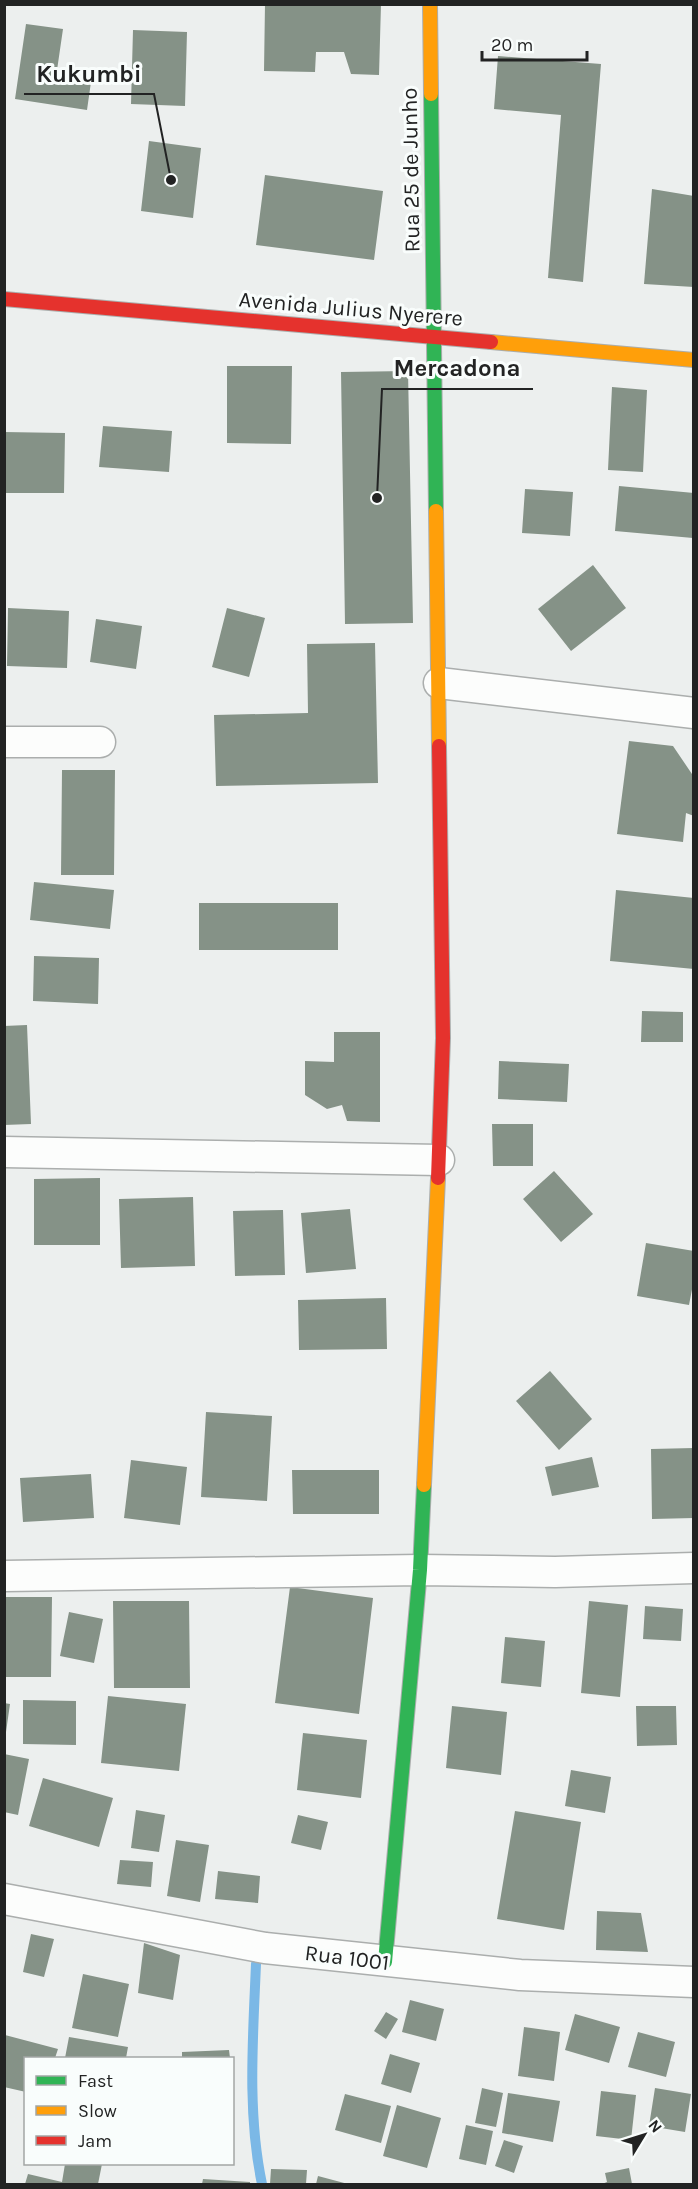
<svg xmlns="http://www.w3.org/2000/svg" width="698" height="2189" font-family="Karla,sans-serif">
	<style>
		.lines { fill: none; stroke-linecap: round; stroke-linejoin: round }
		.stream { stroke: #7bb8e6; stroke-width: 10 }
		.building { fill: #859287 }
		.street-casing { stroke: #abaead; stroke-width: 33 }
		.fast-casing { stroke: #abaead; stroke-width: 16 }
		.slow-casing { stroke: #abaead; stroke-width: 16 }
		.jam-casing { stroke: #abaead; stroke-width: 16 }
		.street { stroke: #fcfdfc; stroke-width: 30 }
		.fast { stroke: #30b455; stroke-width: 14 }
		.slow { stroke: #ff9f0a; stroke-width: 14 }
		.jam { stroke: #e5322d; stroke-width: 14 }
		.labels { text-anchor: middle; stroke-width: 6; stroke-linejoin: round; paint-order: stroke }
		.street-label { font-size: 22px; fill: #222323; stroke: #f9fdfc }
		.leader { fill: none; stroke: #222323; stroke-width: 2 }
		.callout-dot { fill: #222323; stroke: #f9fdfc; stroke-width: 2 }
		.callout-label { font-size: 24px; text-anchor: middle; font-weight: bold; fill: #222323; stroke: #f9fdfc; stroke-width: 6; stroke-linejoin: round; paint-order: stroke }
	</style>
	<rect width="100%" height="100%" fill="#ecefee"/>
	<g class="lines">
		<!-- stream -->
		<path class="stream" d="M256,1964c-3,73 -9,149 6,220"/>
	</g>
	<!-- building -->
	<path class="building" d="M265,4h116l-2,71 -28,-1 -7,-22h-28l-1,20 -51,-1z
		M26,24l37,5 -7,48 35,5 -4,28 -72,-11z
		M133,30l54,2 -2,74 -54,-2z
		M498,56l103,8 -18,218 -35,-4 13,-163 -67,-6z
		M149,141l52,7 -8,70 -52,-7z
		M265,175l118,16 -9,69 -118,-15z
		M652,189l42,7v91l-50,-3z
		M227,366h65l-1,78 -64,-1z
		M408,371l5,252 -68,1 -4,-252z
		M612,387l35,3 -4,82 -35,-2z
		M103,426l69,5 -3,41 -70,-5z
		M4,432l61,1 -1,60h-60z
		M619,486l75,7 -1,45 -78,-7z
		M525,489l48,3 -3,44 -48,-3z
		M593,565l33,43 -55,43 -33,-42z
		M8,608l61,3 -2,57 -60,-2z
		M227,608l38,10 -16,59 -37,-10z
		M96,619l46,7 -6,43 -46,-7z
		M375,643l3,140 -162,3 -2,-71 94,-2 -1,-69z
		M629,741l44,5 21,31v39l-8,-3 -3,29 -66,-8z
		M62,770h53l-1,105h-53z
		M34,882l80,8 -4,39 -80,-9z
		M616,890l78,8v71l-84,-8z
		M199,903h139v47h-139z
		M34,956l65,2 -1,46 -65,-3z
		M642,1011l41,1v30h-42z
		M27,1025l4,99 -27,1v-99z
		M334,1032h46v90l-33,-1 -5,-16 -15,4 -22,-14v-34l29,1z
		M499,1061l70,3 -2,38 -69,-3z
		M492,1124h41v42h-40z
		M554,1171l39,43 -32,28 -38,-43z
		M100,1178v67h-66v-66z
		M193,1197l2,69 -74,2 -2,-69z
		M350,1209l6,60 -50,4 -5,-60z
		M283,1210l2,65 -50,1 -2,-65z
		M646,1243l48,8v28l-5,26 -52,-9z
		M386,1298l1,51 -88,1 -1,-50z
		M550,1371l42,48 -33,31 -43,-49z
		M206,1412l66,4 -5,85 -66,-4z
		M694,1448v70l-42,1 -1,-70z
		M592,1457l7,30 -47,9 -7,-29z
		M131,1460l56,7 -7,58 -56,-7z
		M292,1470h87v44h-86z
		M91,1474l3,44 -71,4 -3,-44z
		M290,1587l83,11 -14,116 -84,-11z
		M4,1597h48l-1,80h-47z
		M113,1601h76l1,87h-76z
		M589,1601l39,4 -8,92 -39,-4z
		M645,1606l38,3 -2,32 -38,-2z
		M69,1612l34,7 -9,44 -34,-7z
		M505,1637l40,4 -4,46 -40,-4z
		M108,1696l78,8 -7,67 -78,-8z
		M23,1700l53,1v44l-53,-1z
		M4,1703l6,1 -4,28h-2z
		M452,1706l55,6 -6,63 -55,-7z
		M636,1706h40l1,39 -40,1z
		M303,1733l64,7 -6,58 -64,-8z
		M4,1754l25,5 -11,56 -14,-3z
		M571,1770l40,7 -6,36 -40,-7z
		M43,1778l70,20 -14,49 -70,-21z
		M136,1810l29,5 -6,37 -28,-4z
		M515,1811l66,11 -17,108 -67,-11z
		M298,1815l30,7 -7,28 -30,-7z
		M176,1840l33,5 -9,57 -33,-6z
		M120,1860l33,2 -2,25 -34,-3z
		M218,1871l42,5 -2,27 -43,-4z
		M597,1911l44,2 7,39 -52,-2z
		M31,1934l23,5 -10,38 -21,-5z
		M144,1943l36,12 -7,45 -35,-7z
		M83,1974l46,10 -11,53 -46,-9z
		M410,2000l34,9 -8,32 -34,-9z
		M386,2012l12,7 -12,20 -12,-8z
		M575,2014l45,13 -11,36 -44,-13z
		M524,2027l36,5 -6,49 -36,-5z
		M638,2032l37,10 -9,35 -38,-10z
		M5,2035l53,14 -3,9h-29v34l-22,-5z
		M69,2037l59,10 -2,11h-61z
		M229,2050l1,8h-48v-6z
		M390,2054l30,9 -9,30 -30,-9z
		M482,2088l21,5 -7,34 -21,-4z
		M655,2088l36,6 -6,38 -36,-6z
		M601,2091l35,4 -5,45 -35,-4z
		M508,2093l52,8 -7,41 -51,-9z
		M345,2094l46,12 -10,37 -46,-13z
		M397,2105l44,13 -14,50 -44,-12z
		M466,2125l27,6 -7,34 -27,-6z
		M504,2140l19,6 -9,27 -19,-7z
		M65,2164h37l-4,20h-73l3,-10 34,8z
		M629,2168l3,16h-30l5,-2 -2,-9z
		M271,2169l36,1 -1,14h-36z
		M318,2176l30,8h-32z
		M203,2179l47,3v2h-48z"/>
	<g class="lines">
		<defs>
			<path id="street" d="M439,683l255,30
				M4,742h96
				M4,1152l435,8
				M4,1576l416,-6 135,2 139,-4
				M4,1899l261,49 255,27 174,7"/>
			<path id="fast" d="M431,94l5,417
				M385,1962l35,-392 4,-85"/>
			<path id="slow" d="M430,4l1,90
				M491,342l203,18
				M436,511l3,235
				M424,1485l14,-307"/>
			<path id="jam" d="M4,299l487,43
				M438,1178l5,-140 -4,-292"/>
		</defs>
		<!-- street casing -->
		<use href="#street" class="street-casing"/>
		<!-- fast casing -->
		<use href="#fast" class="fast-casing"/>
		<!-- slow casing -->
		<use href="#slow" class="slow-casing"/>
		<!-- jam casing -->
		<use href="#jam" class="jam-casing"/>
		<!-- street -->
		<use href="#street" class="street"/>
		<!-- fast -->
		<use href="#fast" class="fast"/>
		<!-- slow -->
		<use href="#slow" class="slow"/>
		<!-- jam -->
		<use href="#jam" class="jam"/>
	</g>
	<g class="labels">
		<!-- street labels -->
		<g class="street-label">
			<text transform="translate(410 170) rotate(-91)" y="8">Rua 25 de Junho</text>
			<text transform="translate(351 308) rotate(5)" y="8">Avenida Julius Nyerere</text>
			<text transform="translate(347 1957) rotate(7)" y="8">Rua 1001</text>
		</g>
	</g>
	<!-- callouts -->
	<path class="leader" d="M171 180L154 94H24M377 498L382 389H533"/>
	<g class="callout-dot">
		<circle cx="171" cy="180" r="6"/>
		<circle cx="377" cy="498" r="6"/>
	</g>
	<g class="callout-label">
		<text x="89" y="82">Kukumbi</text>
		<text x="457" y="376">Mercadona</text>
	</g>
	<!-- border -->
	<rect width="698" height="2189" fill="none" stroke="#222323" stroke-width="12"/>
	<!-- legend -->
	<rect x="24" y="2057" width="210" height="108" fill="#f9fdfc" stroke="#a3a6a5" stroke-width="1.5"/>
	<rect x="36" y="2076" width="30" height="9" fill="#30b455" stroke="#a3a6a5" stroke-width="1.5"/>
	<text x="78" y="2087" font-size="18" fill="#222323">Fast</text>
	<rect x="36" y="2106" width="30" height="9" fill="#ff9f0a" stroke="#a3a6a5" stroke-width="1.5"/>
	<text x="78" y="2117" font-size="18" fill="#222323">Slow</text>
	<rect x="36" y="2136" width="30" height="9" fill="#e5322d" stroke="#a3a6a5" stroke-width="1.5"/>
	<text x="78" y="2147" font-size="18" fill="#222323">Jam</text>
	<!-- north arrow -->
	<g transform="translate(644 2135) rotate(52)" stroke="#f9fdfc" stroke-width="4.5" paint-order="stroke">
	<path d="M0-4.5L10 22L0 15L-10 22Z" fill="#222323"/>
	<text y="-9" font-size="16" font-weight="bold" text-anchor="middle" fill="#222323">N</text>
	</g>
	<!-- scale -->
	<path d="M482 51v9h105v-9" fill="none" stroke="#222323" stroke-width="3"/>
	<text x="491" y="51" font-size="18" fill="#222323" stroke="#f9fdfc" stroke-width="4.5" paint-order="stroke">20 m</text>
</svg>
